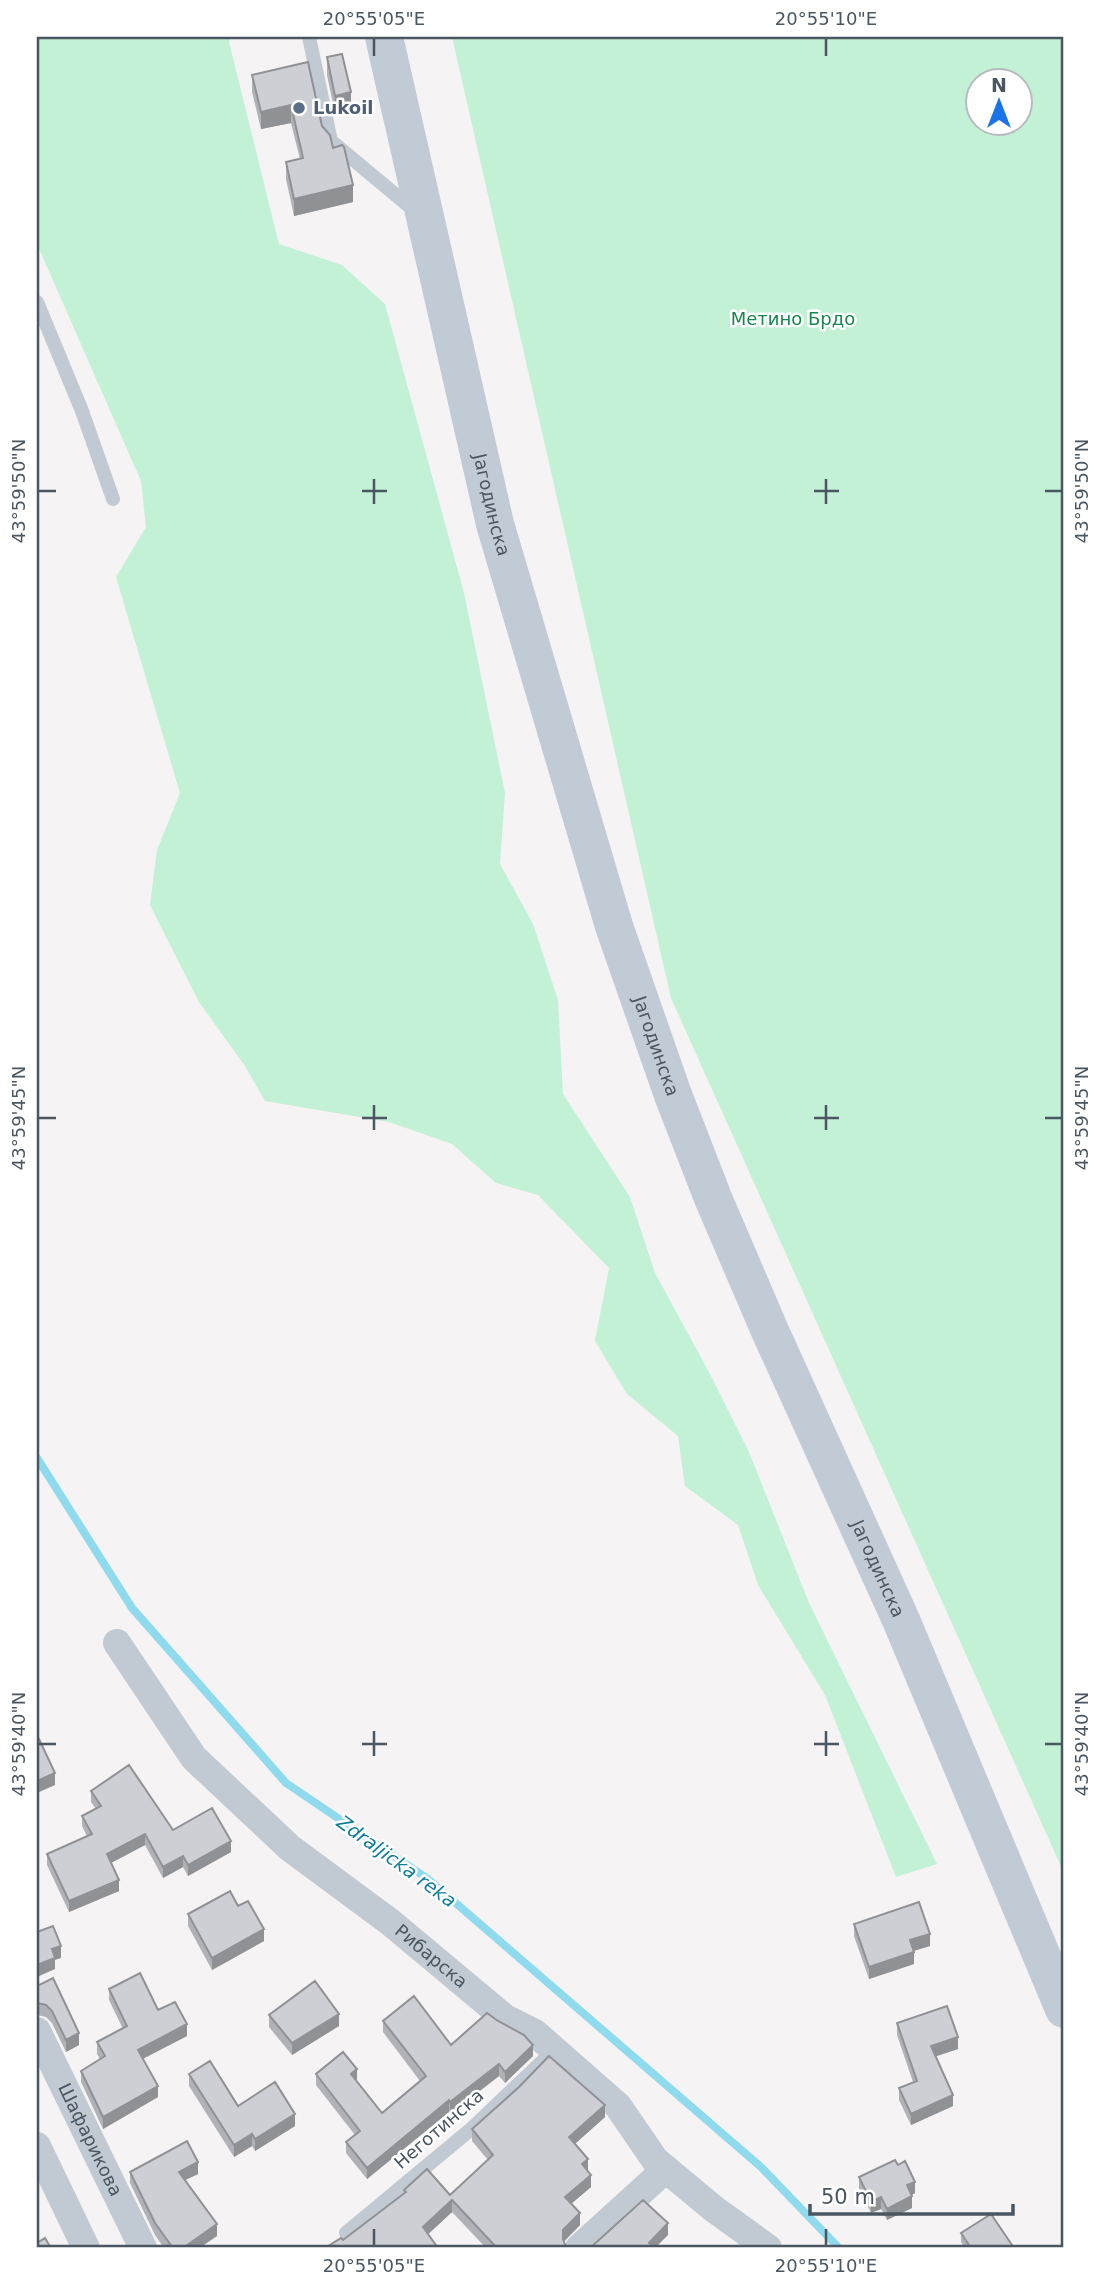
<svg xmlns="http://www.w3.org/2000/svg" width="1101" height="2285" font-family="'DejaVu Sans',sans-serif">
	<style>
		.green { fill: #c3f1d5; fill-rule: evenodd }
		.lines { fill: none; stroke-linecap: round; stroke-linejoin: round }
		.stream { stroke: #90daee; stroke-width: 8 }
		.lane { stroke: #c1cad2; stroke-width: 14 }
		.street { stroke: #c1cad2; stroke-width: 28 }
		.secondary { stroke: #c1cbd6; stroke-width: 38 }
		.wall { fill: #b0b2b7 }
		.shaded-wall { fill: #909195 }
		.building { fill: #cdcfd5; stroke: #909195; stroke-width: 2 }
		.ticks { fill: none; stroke: #4a5661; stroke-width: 2.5 }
		.service-dot { fill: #5c6f8a; stroke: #fff; stroke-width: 2.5 }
		.labels { text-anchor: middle; stroke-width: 5; stroke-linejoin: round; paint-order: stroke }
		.service-label { font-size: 18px; font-weight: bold; fill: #4e5e75; stroke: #fff; text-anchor: start }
		.park-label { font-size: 18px; fill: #17864f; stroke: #fff }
		.street-label { font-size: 18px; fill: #4a5661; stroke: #fff }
		.water-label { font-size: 19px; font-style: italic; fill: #0c7c9b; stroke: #fff }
		.neatline { fill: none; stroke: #4a5661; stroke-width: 2.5 }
		.ticks-label { font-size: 18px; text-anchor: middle; fill: #4a5661 }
	</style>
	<rect width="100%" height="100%" fill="#f5f3f3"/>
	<!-- green -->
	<path class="green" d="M37,37h194l-2,5 50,202 63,21 43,39 79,289 41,200 -5,71 33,60 25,76 5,94 67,103 25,76 55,101 39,78 60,151 128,261 -41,13 -71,-182 -67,-110 -20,-60 -53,-39 -7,-50 -51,-42 -32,-53 14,-73 -71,-73 -42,-12 -44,-39 -63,-22 -124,-21 -20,-35 -46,-64 -49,-97 7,-55 23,-57 -64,-216 30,-50 -5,-46 -104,-237z
		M452,37h612v1836l-393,-875zM978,80h42v42h-42z"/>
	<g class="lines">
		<!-- stream -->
		<path class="stream" d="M37,1458l95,150 154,175 142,96 333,288 78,81"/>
		<!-- lane -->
		<path class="lane" d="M309,37l22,104 84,70
			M37,302l45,109 31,88
			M346,2233l124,-103 84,-80"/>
		<!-- street -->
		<g class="street">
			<path id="s1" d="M117,1643l77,115 96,90 100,74 115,96 30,15 83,73 37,54 59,49 54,39"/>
			<path id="s2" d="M37,2031l106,217"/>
			<path d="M37,2146l49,102"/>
			<path d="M579,2248l87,-79"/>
		</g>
		<!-- secondary -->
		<path class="secondary" id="s3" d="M384,37l111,487 119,402 59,169 40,103 57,133 131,289 163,389"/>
	</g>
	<!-- wall -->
	<path class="wall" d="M327,57l24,53 -16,3 -8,-38z
		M252,75l70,51 11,22 20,54 -59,14 -8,-37v-17l14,-3 -9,-36 -30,6 -9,-37z
		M91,1791l82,39 58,22 -43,24 -5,-9 -20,11 -18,-33 -34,18 8,28 -50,21 -22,-47v-11l40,-18 -5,-10v-10l14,-7 -5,-7z
		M238,1906l26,35 -52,29 -24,-44v-12z
		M854,1924l76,22 -17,5 1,13 -45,15 -15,-43z
		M37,1986l42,59 -13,7 -14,-29 -6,-6 -9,-2z
		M109,1989l49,21 29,26 -44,23 15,38 -55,32 -22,-47v-11l19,-12 -3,-5v-12l26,-13 -14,-29z
		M269,2015l70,11 -47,29 -23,-28z
		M383,2021l68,24 82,11 -28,27 -6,-7 -49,38 -1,-2 -82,67 -21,-26v-11l9,-7 -39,-50v-11l41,7h-1l26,32 38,-32 -37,-49z
		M897,2023l61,26 -22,7 17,50 -42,19 -12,-25v-12l14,-6 -16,-47z
		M189,2074l49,32 57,20 -40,25 -3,-5 -18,11 -45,-71z
		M605,2117l-30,27 13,27 3,16 -20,17 9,21 -16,17 2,5 3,1h-83l-34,-36 -24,22 -85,6 61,-46v-4l46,5 38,-35 -16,-19v-12z
		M130,2172l68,2 -13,6 32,56 -18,12h-35l-9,-13 -25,-52z
		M859,2177l56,16 -3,2v13l-25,12 -6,-11 -10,4 -12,-24z
		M961,2233l53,15h-49l-4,-6z"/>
	<!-- shaded-wall -->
	<path class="shaded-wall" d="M351,92v18l-16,3v-17z
		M291,105v18l-30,6v-17z
		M353,185v17l-59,14v-17z
		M55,1773v12l-18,8v-12z
		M145,1834v11l-38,20v-11z
		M231,1841v11l-43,24v-11z
		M183,1856v11l-20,11v-11z
		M119,1880v11l-50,21v-11z
		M264,1929v12l-52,29v-12z
		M930,1934v12l-20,6v-12z
		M61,1946v12l-6,2v9l-18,8v-12l15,-16z
		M914,1952v12l-45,15v-12z
		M339,2014v12l-47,29v-12z
		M187,2024v12l-49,25v-11z
		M79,2033v12l-13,7v-12z
		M958,2037v12l-27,9v-12z
		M533,2045v11l-28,27v-11z
		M499,2064v12l-49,38v-12z
		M357,2069v12l-6,5v-12z
		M158,2086v11l-55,32v-12z
		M953,2095v11l-42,19v-11z
		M449,2100v12l-82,67v-11z
		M605,2105v12l-36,32v-12z
		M295,2114v12l-40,25v-12z
		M252,2134v12l-18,11v-12z
		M588,2159v12l-6,-7z
		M198,2162v12l-19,9v-11z
		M591,2175v12l-26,22v-12z
		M915,2182v11l-8,4v-12z
		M912,2196v12l-25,12v-11z
		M881,2197v12l-10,4v-11z
		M452,2200v12l-29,27v-12z
		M580,2213v12l-17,17v6v-18z
		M668,2223v12l-13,13 -6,-5z
		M217,2224v12l-18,12h-16z"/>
	<!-- building -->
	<path class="building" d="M342,54l9,38 -16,4 -8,-39z
		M308,62l14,64 8,9 3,13 9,-3 2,2 9,38 -59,14 -8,-37 17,-4 -12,-53 -30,7 -9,-37z
		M39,1739l16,34 -18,8v-40z
		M129,1765l44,65 39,-22 19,33 -43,24 -5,-9 -20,11 -18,-33 -38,20 12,26 -50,21 -22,-47 45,-20 -10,-18 19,-10 -10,-15z
		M230,1891l8,15 10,-5 16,28 -52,29 -24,-44z
		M919,1902l11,32 -20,6 4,12 -45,15 -15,-43z
		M53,1926l8,20 -9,3 3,9 -18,7v-33z
		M140,1973l18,37 17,-8 12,22 -49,26 20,36 -55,31 -22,-46 24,-15 -8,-14 30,-16 -18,-37z
		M53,1978l26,55 -13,7 -14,-29 -6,-6 -9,-2v-17z
		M315,1981l24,33 -47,29 -23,-28z
		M414,1996l37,49 36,-32 11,8 26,14 9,10 -28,27 -6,-8 -49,38 -1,-2 -82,68 -21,-26 14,-11 -44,-57 27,-22 14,17 -6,5 31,39 44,-37 -43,-55z
		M947,2006l11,31 -27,9 22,49 -42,19 -12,-26 18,-7 -20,-58z
		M549,2056l56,49 -36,32 19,22 -6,5 9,11 -26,22 15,16 -17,17v9l3,8 3,1h-72l-45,-48 -29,27 15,21h-113l16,-10 2,2 63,-48 -2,-2 23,-21 23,26 43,-40 -21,-26 47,-42z
		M210,2061l28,45 37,-24 20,32 -40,25 -3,-5 -18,11 -45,-71z
		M187,2141l11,21 -19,10 38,52 -34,24h-10l-18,-25 -25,-51z
		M895,2160l3,5 7,-4 10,21 -8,3 5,11 -25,13 -6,-12 -10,5 -12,-25z
		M643,2200l25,23 -19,20 6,5h-65z
		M991,2214l23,34h-43l-10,-15z
		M45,2238l6,10h-14v-5z"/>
	<!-- ticks -->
	<path class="ticks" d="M374,38v18M826,38v18M374,479v25M826,479v25M38,491h18M362,491h25M814,491h25M1045,491h17M374,1105v25M826,1105v25M38,1118h18M362,1118h25M814,1118h25M1045,1118h17M374,1731v25M826,1731v25M38,1744h18M362,1744h25M814,1744h25M1045,1744h17M374,2229v17M826,2229v17"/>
	<!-- markers -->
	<circle class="service-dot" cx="299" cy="108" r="7"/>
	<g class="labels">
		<!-- service labels -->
		<g class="service-label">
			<text x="313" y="114">Lukoil</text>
		</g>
		<!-- park labels -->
		<g class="park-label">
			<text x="793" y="325">Метино Брдо</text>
		</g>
		<!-- street labels -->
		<g class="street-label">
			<text dy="6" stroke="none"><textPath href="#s3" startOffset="480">Јагодинска</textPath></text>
			<text dy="6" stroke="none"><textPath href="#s3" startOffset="1046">Јагодинска</textPath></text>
			<text dy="6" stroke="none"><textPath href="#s3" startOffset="1614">Јагодинска</textPath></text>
			<text dy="6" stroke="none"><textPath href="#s1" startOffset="448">Рибарска</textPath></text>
			<text transform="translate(439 2129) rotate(-41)" y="6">Неготинска</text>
			<text dy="6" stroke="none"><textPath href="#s2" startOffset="121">Шафарикова</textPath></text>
		</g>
		<!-- water labels -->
		<g class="water-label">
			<text transform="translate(397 1861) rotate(36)" y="7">Zdraljicka reka</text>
		</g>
	</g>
	<!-- border -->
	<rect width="1101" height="2285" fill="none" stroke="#ffffff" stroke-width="77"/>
	<!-- north arrow -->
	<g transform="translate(999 102)"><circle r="33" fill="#ffffff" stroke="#b7bbc0" stroke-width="2"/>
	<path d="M0-5L12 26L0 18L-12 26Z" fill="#1a73e8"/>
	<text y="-10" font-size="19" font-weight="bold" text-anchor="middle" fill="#4a5661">N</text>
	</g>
	<!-- scale -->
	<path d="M810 2204v10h203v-10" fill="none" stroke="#4a5661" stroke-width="3.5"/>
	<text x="821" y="2204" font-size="21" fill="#4a5661" stroke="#ffffff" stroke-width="5" paint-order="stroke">50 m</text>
	<rect x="38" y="38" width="1024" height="2208" class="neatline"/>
	<g class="ticks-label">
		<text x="374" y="25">20°55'05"E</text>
		<text x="826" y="25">20°55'10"E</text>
		<text transform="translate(19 491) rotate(-90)" y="6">43°59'50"N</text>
		<text transform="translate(1082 491) rotate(-90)" y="6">43°59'50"N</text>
		<text transform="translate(19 1118) rotate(-90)" y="6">43°59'45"N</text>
		<text transform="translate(1082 1118) rotate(-90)" y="6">43°59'45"N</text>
		<text transform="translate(19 1744) rotate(-90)" y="6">43°59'40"N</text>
		<text transform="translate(1082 1744) rotate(-90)" y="6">43°59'40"N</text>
		<text x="374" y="2272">20°55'05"E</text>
		<text x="826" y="2272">20°55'10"E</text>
	</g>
</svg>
